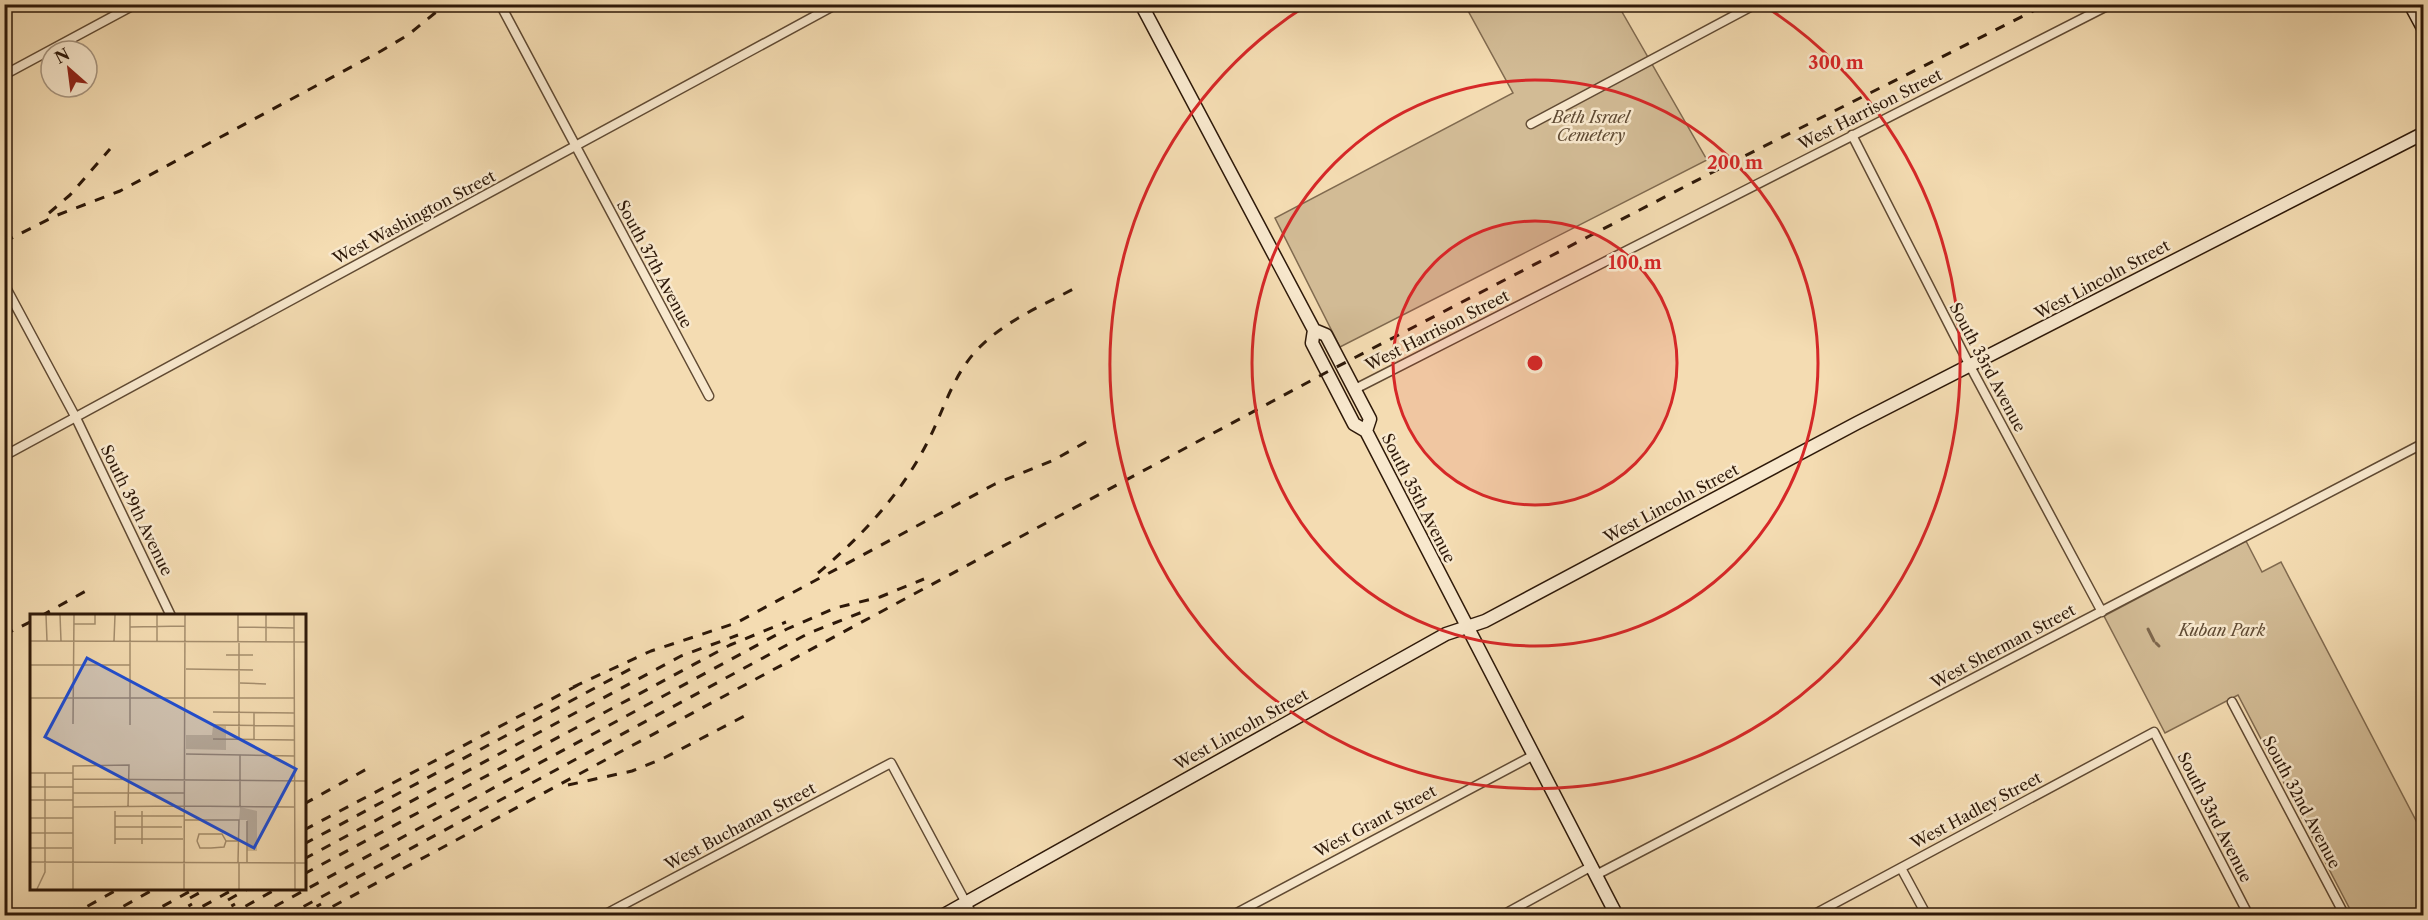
<svg xmlns="http://www.w3.org/2000/svg" width="2428" height="920" font-family="'Libre Caslon Text',serif">
	<style>
		.green { fill: #d2bb95; stroke: #806a4f; stroke-width: 1.5 }
		.lines { fill: none; stroke-linecap: round; stroke-linejoin: round }
		.stream { stroke: #7d664c; stroke-width: 3 }
		.street-casing { stroke: #604a33; stroke-width: 11 }
		.secondary-casing { stroke: #2e1909; stroke-width: 15 }
		.street { stroke: #f8e8cd; stroke-width: 8 }
		.secondary { stroke: #f8e8cd; stroke-width: 12 }
		.rail { stroke: #2e1909; stroke-width: 3; stroke-dasharray: 10 10; stroke-linecap: butt }
		.ring { fill: none; stroke: #d62828; stroke-width: 3 }
		.labels { text-anchor: middle; stroke-width: 5; stroke-linejoin: round; paint-order: stroke }
		.street-label { font-size: 16px; fill: #2e1909; stroke: #f8e8cd }
		.park-label { font-size: 16px; font-style: italic; fill: #5f4a33; stroke: #f8e8cd }
		.inset-road { fill: none; stroke: #a58e6e; stroke-width: 1.5 }
		.view { fill: #1d4ed8; fill-opacity: 0.15; stroke: #1d4ed8; stroke-width: 3 }
		.inset-edge { fill: none; stroke: #2e1909; stroke-width: 3 }
		.centre { fill: #d62828; stroke: #f8e8cd; stroke-width: 3 }
		.ring-label { font-size: 18px; text-anchor: middle; font-weight: bold; fill: #d62828; stroke: #f8e8cd; stroke-width: 5; stroke-linejoin: round; paint-order: stroke }
	</style>
	<rect width="100%" height="100%" fill="#f4dcb2"/>
	<filter id="stains"><feTurbulence type="fractalNoise" baseFrequency=".00333" numOctaves="4"/><feColorMatrix values="0 0 0 0 .2 0 0 0 0 .09 0 0 0 0 .02 0 0 0 .5 -.17"/></filter>
	<radialGradient id="worn" r=".72"><stop offset=".6" stop-color="#630" stop-opacity="0"/><stop offset="1" stop-color="#630" stop-opacity=".3"/></radialGradient>
	<!-- green -->
	<path class="green" d="M1470,5h148l89,155 -367,187 -65,-129 238,-125 -47,-86z
		M2246,541l16,31 19,-10 142,272v81h-70l-115,-220 -73,38 -61,-117z"/>
	<g class="lines">
		<!-- stream -->
		<path class="stream" d="M2148,629l6,12
			M2156,643l3,3"/>
		<defs>
			<path id="street" d="M500,4l209,392
				M4,75l132,-71
				M1531,124l225,-120
				M1852,135l118,231 132,246
				M4,284l72,134 95,198
				M1355,389l756,-385
				M4,456l833,-452
				M2232,702l113,214
				M1901,868l26,48
				M1596,875l828,-432
				M602,916l289,-153 82,153
				M1231,916l303,-161
				M1501,916l91,-50
				M1811,916l343,-184 95,184"/>
			<path id="secondary" d="M1141,4l173,326 -2,13 42,81 12,7 251,485
				M2410,4l14,26
				M1314,330l12,5 44,84 -4,12
				M942,916l504,-282 39,-13 372,-198 567,-290"/>
		</defs>
		<!-- street casing -->
		<use href="#street" class="street-casing"/>
		<!-- secondary casing -->
		<use href="#secondary" class="secondary-casing"/>
		<!-- street -->
		<use href="#street" class="street"/>
		<!-- secondary -->
		<use href="#secondary" class="secondary"/>
		<!-- rail -->
		<path class="rail" d="M49,213l21,-18 40,-46
			M4,242l51,-26 65,-25 261,-140 27,-16 38,-31
			M818,573c43,-36 82,-78 108,-128 17,-32 25,-66 49,-93 28,-31 69,-47 104,-66
			M41,616l52,-29
			M4,635l28,-14
			M573,687l78,-36 85,-28 259,-139 59,-24 37,-21
			M568,785l64,-14 32,-13 88,-46
			M304,804l68,-38
			M304,830l276,-146
			M304,844l330,-177
			M304,859l377,-203 57,-21
			M304,874l426,-229 56,-23
			M190,898l18,-10
			M228,900l21,-12
			M70,916l50,-28
			M106,916l50,-28
			M145,916l51,-28
			M171,916l21,-12
			M185,916l51,-28
			M214,916l21,-12
			M228,916l50,-28
			M257,916l530,-287 48,-21 45,-11 44,-18
			M286,916l523,-283 56,-22
			M299,916l22,-12
			M315,916l1012,-544 386,-200 334,-168"/>
	</g>
	<!-- distance rings -->
	<circle cx="1535" cy="363" r="142" fill="#d62828" fill-opacity=".12"/>
	<g class="ring">
		<circle cx="1535" cy="363" r="142"/>
		<circle cx="1535" cy="363" r="283"/>
		<path d="M1763 5A425 425 0 1 1 1307 5"/>
	</g>
	<g class="labels">
		<!-- street labels -->
		<g class="street-label">
			<text transform="translate(1870 109) rotate(-27)" y="6">West Harrison Street</text>
			<text transform="translate(414 217) rotate(-28)" y="6">West Washington Street</text>
			<text transform="translate(655 264) rotate(62)" y="6">South 37th Avenue</text>
			<text transform="translate(2102 279) rotate(-28)" y="6">West Lincoln Street</text>
			<text transform="translate(1437 330) rotate(-27)" y="6">West Harrison Street</text>
			<text transform="translate(1988 367) rotate(62)" y="6">South 33rd Avenue</text>
			<text transform="translate(1419 498) rotate(63)" y="6">South 35th Avenue</text>
			<text transform="translate(1671 503) rotate(-28)" y="6">West Lincoln Street</text>
			<text transform="translate(137 510) rotate(64)" y="6">South 39th Avenue</text>
			<text transform="translate(2003 646) rotate(-28)" y="6">West Sherman Street</text>
			<text transform="translate(1241 729) rotate(-29)" y="6">West Lincoln Street</text>
			<text transform="translate(2302 802) rotate(62)" y="6">South 32nd Avenue</text>
			<text transform="translate(1976 810) rotate(-28)" y="6">West Hadley Street</text>
			<text transform="translate(2215 817) rotate(63)" y="6">South 33rd Avenue</text>
			<text transform="translate(1375 821) rotate(-28)" y="6">West Grant Street</text>
			<text transform="translate(740 826) rotate(-28)" y="6">West Buchanan Street</text>
		</g>
		<!-- park labels -->
		<g class="park-label">
			<text x="1591" y="123">Beth Israel<tspan x="1591" dy="18">Cemetery</tspan></text>
			<text x="2222" y="636">Kuban Park</text>
		</g>
	</g>
	<!-- overview -->
	<g transform="translate(30 614)">
		<rect width="276" height="276" fill="#f4dcb2"/>
		<path d="M183,112h13v24l-40,-1v-14h26zM210,193l17,4v40h-10v-31h-8z" fill="#d2bb95"/>
		<path class="inset-road" d="M16,1l1,26M30,1l1,26M100,1v110M264,1l1,274M44,10h21v-9M100,13l55,-1M208,13l56,1M0,27l276,1M84,27l1,-26M127,27v-26M208,27v-26M236,27v-26M209,29v96M196,41h27M0,51h100M156,55l67,1M210,69l26,1M0,84h264M183,98l81,1M43,110l1,-109M183,111l81,1M183,125l81,1M224,125v-27M156,140l108,2M0,159h43M43,165l233,2M0,173h43M43,179h111M0,186h43M155,192l109,1M43,193l111,-1M210,193v-52M85,197v33M85,202h69M0,204h43M154,206h55l-1,42M217,207v41M85,213h67M0,219h43M85,225h68M167,227l3,7h11l13,-1 2,-6h12M167,227l2,-7h23l4,7M112,230v-33M0,234h42M0,248l276,1M209,248v27M7,275l8,-17v-99M43,275v-123l56,-1 -1,42M154,275l1,-274"/>
		<path class="view" d="M57,44l209,111 -42,79 -209,-111z"/>
		<rect width="276" height="276" class="inset-edge"/>
	</g>
	<circle cx="1535" cy="363" r="9" class="centre"/>
	<g class="ring-label">
		<text x="1836" y="69">300 m</text>
		<text x="1735" y="169">200 m</text>
		<text x="1635" y="269">100 m</text>
	</g>
	<!-- margin -->
	<rect width="2428" height="920" fill="none" stroke="#f4dcb2" stroke-width="24"/>
	<rect x="6" y="6" width="2416" height="908" fill="none" stroke="#2e1909" stroke-width="3"/>
	<rect x="12" y="12" width="2404" height="896" fill="none" stroke="#2e1909" stroke-width="1.5"/>
	<!-- north arrow -->
	<g transform="translate(69 69) rotate(332)"><circle r="28" fill="#f8e8cd" stroke="#a7957f" stroke-width="1.5"/>
	<path d="M0-4.5L10 22L0 15L-10 22Z" fill="#8f2418"/>
	<text y="-9" font-size="16" font-weight="bold" text-anchor="middle" fill="#2e1909">N</text>
	</g>
	<rect width="100%" height="100%" filter="url(#stains)"/>
	<rect width="100%" height="100%" fill="url(#worn)"/>
</svg>
